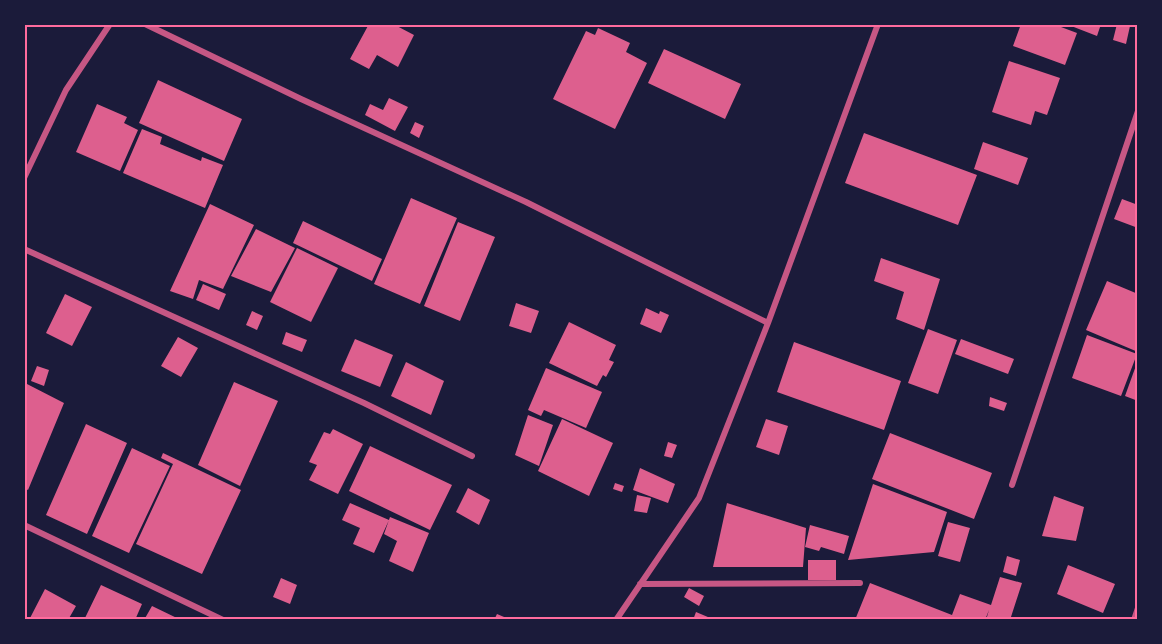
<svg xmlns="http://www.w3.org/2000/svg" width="1162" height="644" font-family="Rubik,sans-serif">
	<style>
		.building { fill: #dd5f8e }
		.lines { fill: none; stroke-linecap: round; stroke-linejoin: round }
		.minor { stroke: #c65784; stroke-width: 6 }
		.neatline { fill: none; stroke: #ff6b9d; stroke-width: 2 }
	</style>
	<rect width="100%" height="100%" fill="#1b1b3a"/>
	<!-- building -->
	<path class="building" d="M369,24h24l21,11 -16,32 -21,-12 -8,14 -19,-10z
		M1021,24h32l24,9 -12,32 -52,-19z
		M1066,24h35l-4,12z
		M1117,24l13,2 -4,18 -13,-4z
		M598,28l32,15 -4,9 21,11 -32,66 -62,-30 33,-68 9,4z
		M664,49l77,35 -16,35 -77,-36z
		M1009,61l51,17 -13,37 -12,-4 -4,14 -39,-13z
		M158,80l84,39 -18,42 -85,-38z
		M389,98l19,9 -13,24 -30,-16 5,-11 13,6z
		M97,104l30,13 -3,6 14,7 -18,41 -44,-19z
		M415,122l9,4 -5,12 -9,-5z
		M142,129l20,8 -2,7 41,17 1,-4 21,8 -18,43 -82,-35z
		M864,133l113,42 -19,50 -113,-42z
		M983,142l45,16 -10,27 -44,-16z
		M411,198l46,20 -37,86 -46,-20z
		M1122,199l16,6v23l-24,-9z
		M210,204l44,21 -31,64 -24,-9 -6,19 -23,-8z
		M303,221l79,38 -10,22 -79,-38z
		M458,222l37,15 -35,84 -36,-15z
		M256,229l39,19 -24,44 -40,-16z
		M297,248l41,20 -27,54 -41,-20z
		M881,258l59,21 -16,51 -28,-11 8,-27 -30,-11z
		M1107,281l31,13v58l-52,-22z
		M203,284l23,10 -7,16 -23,-10z
		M65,294l27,13 -20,39 -26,-13z
		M516,303l23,8 -8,22 -22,-7z
		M646,308l13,6 1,-3 9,4 -8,18 -21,-9z
		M252,311l11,5 -6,14 -11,-5z
		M569,322l47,23 -7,15 5,2 -8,15 -3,-2 -6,11 -48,-23z
		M928,329l29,11 -19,54 -30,-11z
		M286,332l21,8 -5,12 -20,-8z
		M1087,335l50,19 -16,42 -49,-18z
		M178,337l20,11 -17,29 -20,-11z
		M355,339l38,16 -13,32 -39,-16z
		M961,339l53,20 -6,15 -53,-20z
		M794,342l107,39 -17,49 -107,-38z
		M1138,360v41l-13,-5z
		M406,362l38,19 -13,34 -40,-19z
		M37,366l12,4 -5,16 -13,-5z
		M546,368l56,24 -16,36 -42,-18 -3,6 -13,-6z
		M234,382l44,19 -38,85 -42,-21z
		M27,384l37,19 -36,87 -4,-2v-97z
		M990,397l17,6 -3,8 -15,-5z
		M528,415l25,10 -14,41 -24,-11z
		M562,419l51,24 -24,53 -51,-25z
		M766,419l22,7 -9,29 -23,-8z
		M86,424l41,19 -40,91 -41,-19z
		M333,429l30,15 -25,50 -29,-14 8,-15 -8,-3 15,-30 6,2z
		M890,433l102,40 -18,46 -102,-40z
		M668,442l9,3 -5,13 -8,-2z
		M370,446l82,39 -22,45 -81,-39z
		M132,448l38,18 -41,87 -37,-17z
		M163,453l78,37 -39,84 -66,-30 37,-80 -12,-6z
		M640,468l35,16 -7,19 -35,-13z
		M615,483l9,3 -2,6 -9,-3z
		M873,484l74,28 -13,40 -86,8z
		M468,488l22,12 -11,25 -23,-13z
		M637,495l14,3 -4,15 -13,-2z
		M1054,496l30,11 -8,34 -34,-5z
		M350,503l39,17 -15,33 -21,-9 7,-16 -18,-8z
		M727,503l79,25 -3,39h-90z
		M390,517l39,16 -16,39 -24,-11 8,-20 -13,-7z
		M948,522l22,6 -10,34 -22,-6z
		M810,525l39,11 -5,18 -23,-7 -2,4 -14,-4z
		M1007,556l13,4 -4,16 -13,-4z
		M808,560h28v20h-28z
		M1068,565l47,19 -12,29 -46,-19z
		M1000,577l22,6 -12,37h-24l3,-10 -4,10h-19l-8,-3 5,3h-108l15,-37 82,32 8,-21 31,11z
		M281,578l16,7 -7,19 -17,-7z
		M101,585l41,19 -7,16h-45l-5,-2z
		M689,588l15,8 -5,10 -15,-9z
		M45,589l31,17 -8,14h-39z
		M152,606l29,14h-37z
		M696,612l19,8h-22z
		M497,614l14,6h-17z"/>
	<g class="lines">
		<!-- minor -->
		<path class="minor" d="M145,24l156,75 225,103 242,121
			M24,178l42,-88 44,-66
			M24,249l340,154 108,53
			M1012,485l126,-374
			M24,525l199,95
			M640,584l220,-1
			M616,620l83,-122 69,-175 110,-299
			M1134,620l4,-12"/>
	</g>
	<!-- border -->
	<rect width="1162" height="644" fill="none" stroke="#1b1b3a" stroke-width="51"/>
	<rect x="26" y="26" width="1110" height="592" class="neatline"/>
</svg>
